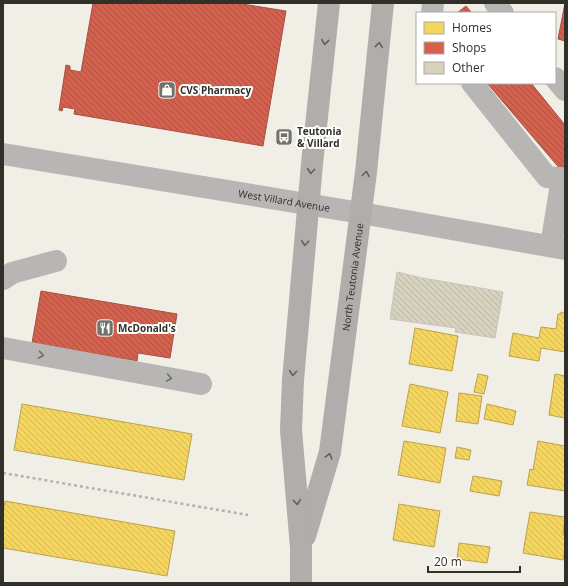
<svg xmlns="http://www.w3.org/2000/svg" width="568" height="586" font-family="'Open Sans',sans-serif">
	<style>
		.homes { fill: url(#homes-back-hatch); stroke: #bba34c }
		.shops { fill: url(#shops-back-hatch); stroke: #a45142 }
		.building { fill: url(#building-back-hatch); stroke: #c6c5be }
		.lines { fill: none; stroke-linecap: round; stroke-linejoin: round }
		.path { stroke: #b4b2af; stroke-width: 2.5; stroke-dasharray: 3 3; stroke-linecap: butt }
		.minor { stroke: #b8b6b4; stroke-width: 22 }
		.major { stroke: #b0adaa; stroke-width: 22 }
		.oneway { stroke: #63615c }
		.oneway2 { stroke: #6d6c67 }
		.labels { text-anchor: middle; stroke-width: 4; stroke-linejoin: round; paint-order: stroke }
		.poi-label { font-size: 10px; font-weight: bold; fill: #302f28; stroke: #fff; text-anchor: start }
		.street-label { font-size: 10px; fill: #302f28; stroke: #fff }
	</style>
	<defs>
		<pattern id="homes-back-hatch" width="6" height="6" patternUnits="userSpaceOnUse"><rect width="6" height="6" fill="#f6d55c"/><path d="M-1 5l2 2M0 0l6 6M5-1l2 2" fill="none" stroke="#d3b750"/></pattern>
		<pattern id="shops-back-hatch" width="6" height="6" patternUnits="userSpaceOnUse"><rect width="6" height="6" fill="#d6604d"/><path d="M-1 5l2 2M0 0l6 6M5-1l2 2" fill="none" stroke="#ae5040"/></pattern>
		<pattern id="building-back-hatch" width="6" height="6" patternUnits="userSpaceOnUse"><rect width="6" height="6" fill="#d7d2be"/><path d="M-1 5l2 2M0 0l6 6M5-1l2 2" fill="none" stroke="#b9b5a3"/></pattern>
	</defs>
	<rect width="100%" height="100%" fill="#f0eee5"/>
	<!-- homes -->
	<path class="homes" d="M561,312l4,1v39l-24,-4 -2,13 -30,-5 4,-23 26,5 2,-11 15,2 2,-15h3z
		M415,328l43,8 -6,35 -43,-7z
		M478,374l10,2 -4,18 -10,-2z
		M555,374l10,2v42l-16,-3z
		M410,384l38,8 -8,41 -38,-7z
		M459,393l23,3 -4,28 -22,-3z
		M22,404l170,30 -8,46 -170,-30z
		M487,404l29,7 -3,14 -29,-6z
		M404,441l42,7 -6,35 -42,-8z
		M538,441l27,5v45l-38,-6 3,-16 3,1z
		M457,447l14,3 -2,10 -14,-2z
		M473,476l29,5 -3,15 -29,-5z
		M5,501l170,30 -8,45 -164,-28v-35z
		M399,504l41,7 -6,36 -41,-7z
		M530,512l35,5 -2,18h2v14l-2,11 -40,-7z
		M459,543l31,4 -3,16 -30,-4z"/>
	<!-- shops -->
	<path class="shops" d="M93,3h143l50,8 -23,135 -189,-32 1,-5 -12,-2 -1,4 -3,-1 7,-45 4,1v4l11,2z
		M565,3v38l-7,-2z
		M466,6l6,7h-15z
		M487,83h44l34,42v41l-4,4z
		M41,291l136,23 -7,44 -32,-5 -1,8 -105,-18z"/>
	<!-- building -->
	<path class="building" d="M397,272l25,6h1l80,14 -8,46 -40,-6 1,-4 -66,-9z"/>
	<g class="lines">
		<!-- path -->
		<path class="path" d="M3,473l245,42"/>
		<!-- minor -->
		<g class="minor">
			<path d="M495,3l8,10"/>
			<path d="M432,13l1,-10"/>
			<path d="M555,78l10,12"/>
			<path d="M472,83l75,94 18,2"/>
			<path id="s1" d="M3,154l358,59 204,36"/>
			<path d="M551,246l11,-68"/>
			<path d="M3,279l9,-6 44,-12"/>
			<path d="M3,348l198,36"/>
		</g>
		<!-- major -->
		<g class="major">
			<path id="s2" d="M305,536l25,-84 36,-280 17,-169"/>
			<path d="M301,583v-36l-10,-117 2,-50 19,-216 17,-161"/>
		</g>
	</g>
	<!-- one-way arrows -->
	<defs><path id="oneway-chevron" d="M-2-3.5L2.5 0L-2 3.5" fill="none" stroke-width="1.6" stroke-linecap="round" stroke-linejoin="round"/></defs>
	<g class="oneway">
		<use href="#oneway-chevron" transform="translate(325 42) rotate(96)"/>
		<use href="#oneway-chevron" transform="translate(379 45) rotate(-84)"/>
		<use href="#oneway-chevron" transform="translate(311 171) rotate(95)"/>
		<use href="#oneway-chevron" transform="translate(366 174) rotate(-83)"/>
		<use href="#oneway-chevron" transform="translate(305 243) rotate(95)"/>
		<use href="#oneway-chevron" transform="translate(293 373) rotate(95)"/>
		<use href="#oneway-chevron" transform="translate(329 456) rotate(-75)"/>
		<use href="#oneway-chevron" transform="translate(297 502) rotate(85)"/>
	</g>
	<g class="oneway2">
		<use href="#oneway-chevron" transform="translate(41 355) rotate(10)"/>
		<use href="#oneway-chevron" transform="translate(169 378) rotate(10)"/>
	</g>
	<!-- icons -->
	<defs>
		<symbol id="shop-square" viewBox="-11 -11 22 22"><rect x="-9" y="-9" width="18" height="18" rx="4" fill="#73726a" stroke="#fff"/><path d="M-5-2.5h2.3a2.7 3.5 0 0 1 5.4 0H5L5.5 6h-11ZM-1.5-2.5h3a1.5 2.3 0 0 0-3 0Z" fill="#fff"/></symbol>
		<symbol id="bus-square" viewBox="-11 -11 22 22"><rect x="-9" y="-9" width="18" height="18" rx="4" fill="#73726a" stroke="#fff"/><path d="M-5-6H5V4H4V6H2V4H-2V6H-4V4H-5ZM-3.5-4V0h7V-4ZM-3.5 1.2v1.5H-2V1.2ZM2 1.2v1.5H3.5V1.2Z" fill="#fff"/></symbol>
		<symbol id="restaurant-square" viewBox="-11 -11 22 22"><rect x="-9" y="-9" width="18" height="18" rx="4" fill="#73726a" stroke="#fff"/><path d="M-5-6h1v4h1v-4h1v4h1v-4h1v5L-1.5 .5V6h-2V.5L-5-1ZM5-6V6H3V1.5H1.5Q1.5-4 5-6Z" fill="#fff"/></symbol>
	</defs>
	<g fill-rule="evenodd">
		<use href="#shop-square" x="157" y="80" width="20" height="20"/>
		<use href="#bus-square" x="274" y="127" width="20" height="20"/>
		<use href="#restaurant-square" x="95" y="318" width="20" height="20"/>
	</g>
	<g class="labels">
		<!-- poi labels -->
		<g class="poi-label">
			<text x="180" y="94">CVS Pharmacy</text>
			<text x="297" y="135">Teutonia<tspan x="297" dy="12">&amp; Villard</tspan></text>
			<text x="118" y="332">McDonald's</text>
		</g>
		<!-- street labels -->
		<g class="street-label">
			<text dy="4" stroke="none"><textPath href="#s1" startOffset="285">West Villard Avenue</textPath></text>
			<text dy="4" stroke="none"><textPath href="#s2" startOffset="264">North Teutonia Avenue</textPath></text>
		</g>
	</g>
	<!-- border -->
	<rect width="568" height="586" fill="none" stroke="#302f28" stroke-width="8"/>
	<!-- legend -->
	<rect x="416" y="12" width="140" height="72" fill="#ffffff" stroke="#acaca9"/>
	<rect x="424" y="22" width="20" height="12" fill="#f6d55c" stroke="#acaca9"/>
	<text x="452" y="32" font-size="12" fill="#302f28">Homes</text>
	<rect x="424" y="42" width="20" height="12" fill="#d6604d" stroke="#acaca9"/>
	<text x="452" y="52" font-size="12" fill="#302f28">Shops</text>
	<rect x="424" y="62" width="20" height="12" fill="#d7d2be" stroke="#acaca9"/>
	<text x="452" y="72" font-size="12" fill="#302f28">Other</text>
	<!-- scale -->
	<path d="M428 566v6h92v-6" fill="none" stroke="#302f28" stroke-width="2"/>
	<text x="434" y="566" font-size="12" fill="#302f28" stroke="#ffffff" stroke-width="3" paint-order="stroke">20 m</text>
</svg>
